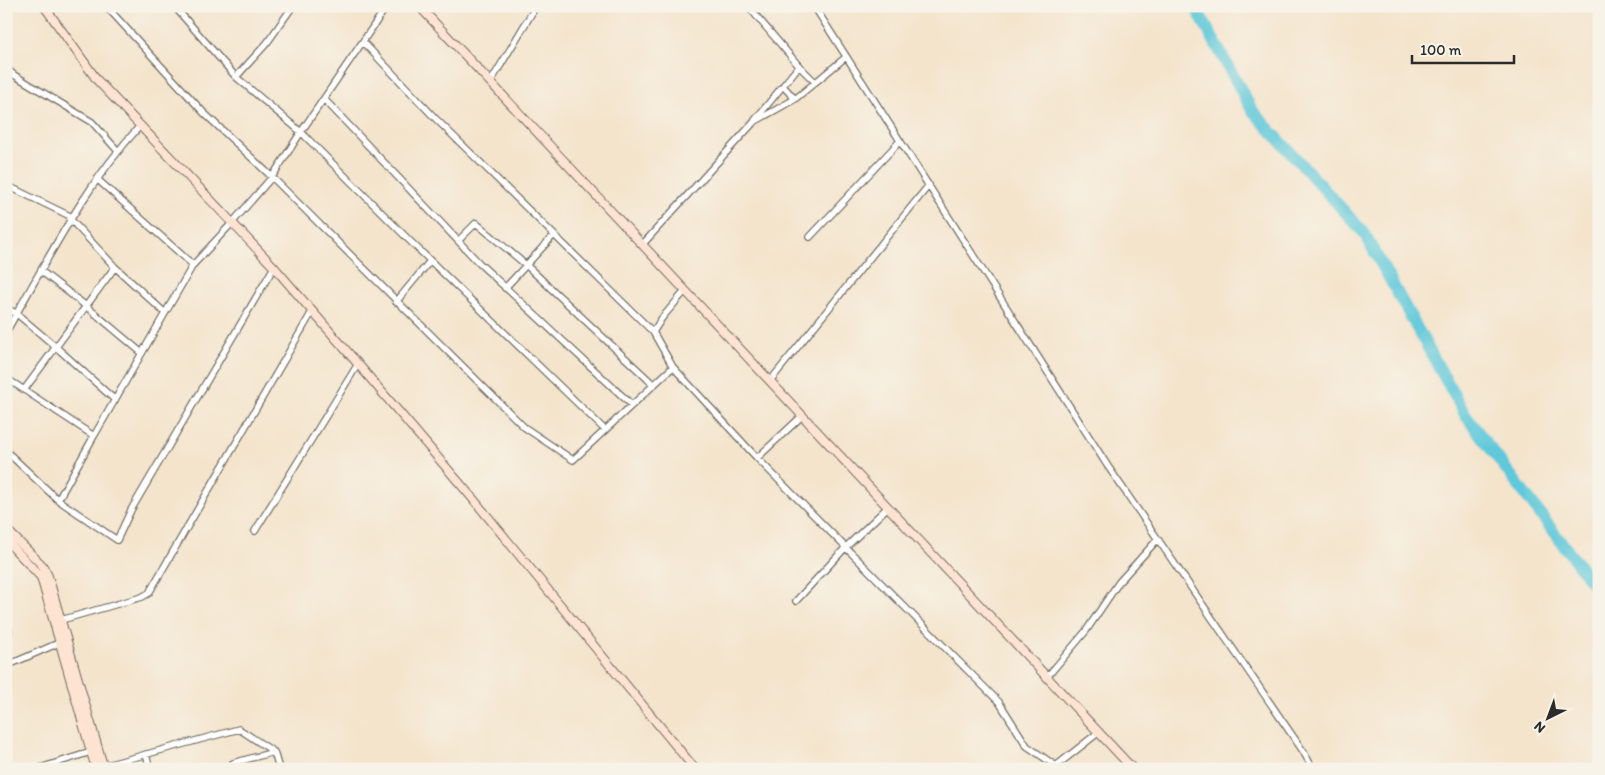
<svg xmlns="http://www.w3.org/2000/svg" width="1605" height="775" font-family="Itim,sans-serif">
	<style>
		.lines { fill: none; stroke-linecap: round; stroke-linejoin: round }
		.river { stroke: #5ec8da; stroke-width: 12 }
		.street-casing { stroke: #716c63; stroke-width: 8 }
		.secondary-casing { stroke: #716c63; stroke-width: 10 }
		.street { stroke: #fff; stroke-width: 5.5 }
		.secondary { stroke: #fee3d2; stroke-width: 8 }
	</style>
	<rect width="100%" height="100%" fill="#f7f3e8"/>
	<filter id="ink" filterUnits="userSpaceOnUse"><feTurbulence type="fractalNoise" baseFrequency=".02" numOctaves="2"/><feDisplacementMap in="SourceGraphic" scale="10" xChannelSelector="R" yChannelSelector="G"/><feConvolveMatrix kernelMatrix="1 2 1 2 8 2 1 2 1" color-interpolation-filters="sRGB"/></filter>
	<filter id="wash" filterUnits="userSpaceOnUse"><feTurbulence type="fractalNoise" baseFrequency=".0096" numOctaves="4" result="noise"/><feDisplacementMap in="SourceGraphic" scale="20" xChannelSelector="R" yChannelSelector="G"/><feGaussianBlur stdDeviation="1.12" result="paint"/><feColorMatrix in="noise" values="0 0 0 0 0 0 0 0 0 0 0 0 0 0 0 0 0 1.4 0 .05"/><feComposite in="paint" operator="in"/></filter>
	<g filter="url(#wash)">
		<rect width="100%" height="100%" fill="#f4e4cc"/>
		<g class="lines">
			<!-- river -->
			<path class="river" d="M1195,6l57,104 112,123 102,183 133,176"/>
		</g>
	</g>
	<g filter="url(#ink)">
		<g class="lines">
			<defs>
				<path id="street" d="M106,6l98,107 68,64 252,250 49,33 100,-93 84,91 242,244 28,44 29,20 43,-34
					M174,6l62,71 65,55 110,110 194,188
					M748,6l51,60
					M814,6l293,459 196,286 10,18
					M363,42l71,75 219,215 20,35
					M6,68l8,7 78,47 25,28
					M236,77l31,-34 26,-37
					M490,83l46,-77
					M783,86l12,13
					M324,99l155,164 153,142
					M755,120l44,-54 16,16
					M97,179l96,86
					M6,185l66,32
					M70,219l45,48 50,46
					M810,237l90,-96
					M458,241l18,-18 50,42 128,120
					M642,245l112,-123 41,-23 51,-42
					M41,271l45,35 56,47
					M505,288l49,-53
					M396,302l34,-41
					M6,308l11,6 39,33 59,53
					M6,332c41,-71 78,-146 134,-206
					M653,332l9,-14 23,-27
					M6,378l88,58 99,-171 39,-42 40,-46 29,-45 86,-126
					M770,381l159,-196
					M24,390l91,-123
					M6,451l52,49 59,40 14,-30 143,-243
					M757,458l45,-42
					M58,500l36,-64
					M255,531l103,-167
					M796,601l50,-54 42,-40
					M61,620l81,-23 7,-4 163,-281
					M6,632l3,-1
					M6,666l55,-24
					M1047,677l39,-46 33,-49 39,-43
					M146,754l4,15
					M103,766l136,-37 35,23 5,17
					M37,769l57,-18
					M234,769l-1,-6 41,-11"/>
				<path id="secondary" d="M44,6l53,74 177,187 84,97 116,136 221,269
					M419,6l714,763
					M6,529l36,36 6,11 56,193
					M6,540l35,37 55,192"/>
			</defs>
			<!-- street casing -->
			<use href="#street" class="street-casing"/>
			<!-- secondary casing -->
			<use href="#secondary" class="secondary-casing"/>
			<!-- street -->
			<use href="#street" class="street"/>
			<!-- secondary -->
			<use href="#secondary" class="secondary"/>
		</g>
	</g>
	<!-- margin -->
	<rect width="1605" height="775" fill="none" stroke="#f7f3e8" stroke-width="25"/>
	<!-- north arrow -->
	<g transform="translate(1548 718) rotate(222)" stroke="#f7f3e8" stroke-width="4" paint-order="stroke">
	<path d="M0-4L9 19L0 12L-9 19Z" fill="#2b2b2b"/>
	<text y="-8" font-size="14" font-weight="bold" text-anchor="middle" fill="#2b2b2b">N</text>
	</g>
	<!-- scale -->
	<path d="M1412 55v8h102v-8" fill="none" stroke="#2b2b2b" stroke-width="2.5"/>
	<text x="1420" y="55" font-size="15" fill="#2b2b2b" stroke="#f7f3e8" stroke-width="4" paint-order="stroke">100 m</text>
</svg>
